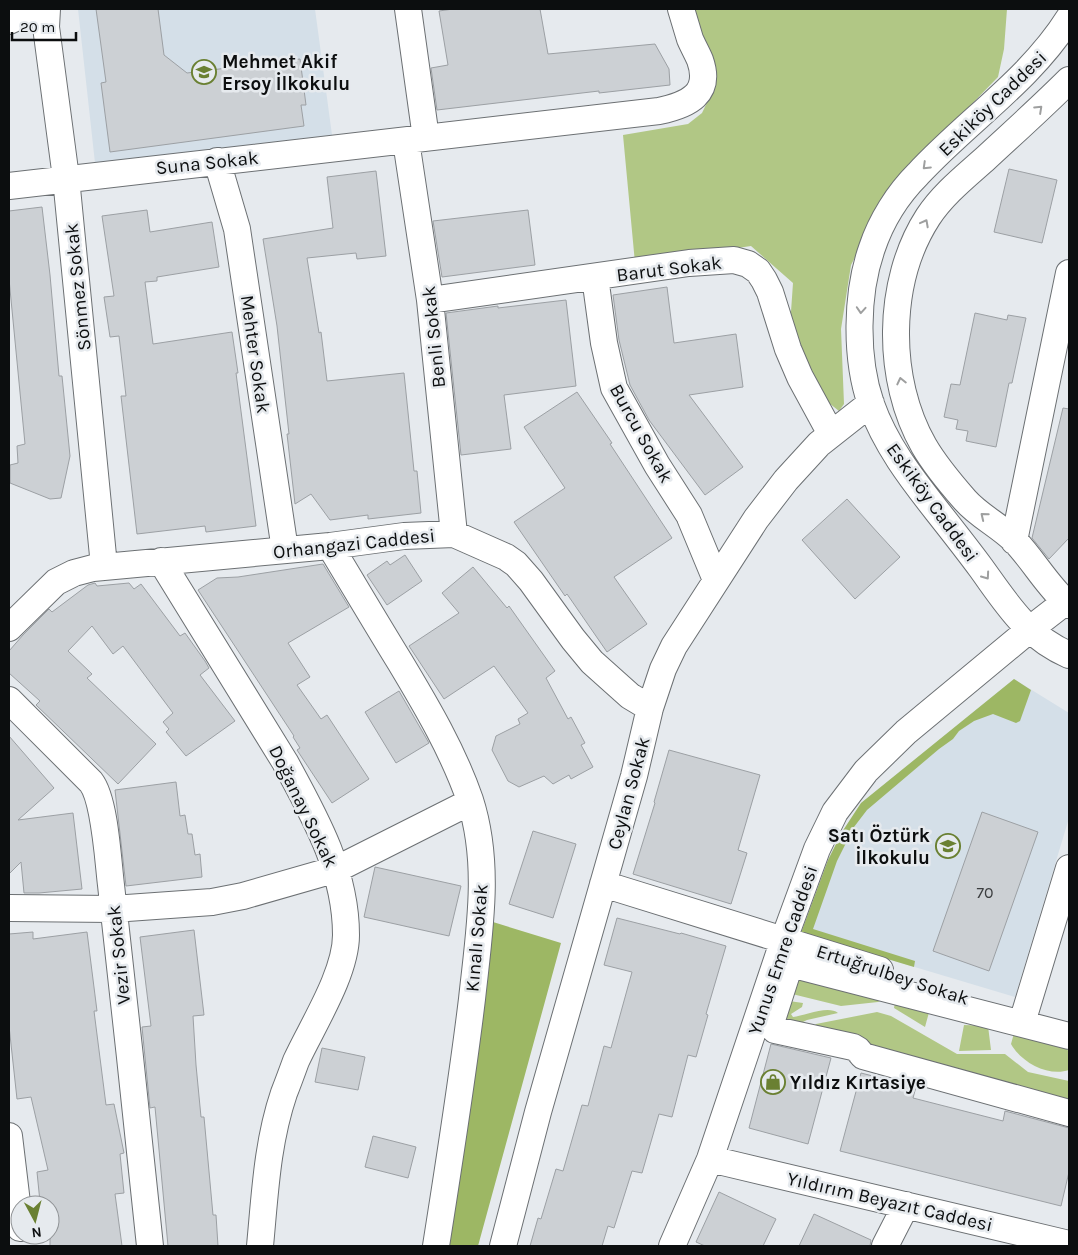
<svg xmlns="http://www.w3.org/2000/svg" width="1078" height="1255" font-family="Karla,sans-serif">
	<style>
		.built { fill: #d4dfe8 }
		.green { fill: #b1c785 }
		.forest { fill: #9db764 }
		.building { fill: #ccd0d4; stroke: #9ca0a4 }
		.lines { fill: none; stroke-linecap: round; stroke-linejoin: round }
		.minor-casing { stroke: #6c7073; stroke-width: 28 }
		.minor { stroke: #fff; stroke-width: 26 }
		.oneway { stroke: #9e9f9f }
		.labels { text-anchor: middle; stroke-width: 5; stroke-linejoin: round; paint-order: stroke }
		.number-label { font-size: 16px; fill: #3c3e40 }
		.poi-label { font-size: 19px; font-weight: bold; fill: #0c0e0f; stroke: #e6eaee; text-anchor: start }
		.street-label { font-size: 19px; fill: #0c0e0f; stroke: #e6eaee }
	</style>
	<rect width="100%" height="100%" fill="#e6eaee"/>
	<!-- built -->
	<path class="built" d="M78,9h237l17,126 -237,28z
		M1014,679l55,34v105l-54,179 -214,-64 27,-73 14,-28 19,-29z"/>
	<!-- green -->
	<path class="green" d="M690,9h317l-3,40 -6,28 -67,69 -46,53 -34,66 -10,64 3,75 -5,7 -15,-12 -34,-73 3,-43 -42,-37 -116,17 -12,-128 65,-11 14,-11 13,-27z
		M791,967l91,33 -4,2 -37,4 -57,-14z
		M896,996l35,9 -6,22 -31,-19z
		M782,1000l21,3 -1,4 -11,7 2,3c11,-1 35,-12 45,-4l-31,7 -23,11z
		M877,1012l14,4 66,38h48l23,18 41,9v28l-257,-81 4,-4z
		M964,1025l24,1 3,24 -32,1z
		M1016,1026l42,11 11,15v18c-21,7 -48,-8 -58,-26z"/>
	<!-- forest -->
	<path class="forest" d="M1014,679l17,11 -11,31 -4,2 -23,-9 -19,7 -15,10 -6,8 -14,10 -72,61 -13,17 -17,34 -24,68 102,32 -1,6 -113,-34 27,-73 14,-28 19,-29z
		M493,922l68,21 -83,303h-34z"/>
	<!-- building -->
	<path class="building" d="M96,9h62l6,46 23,18 113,-14 6,46h-5l3,21 -194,26 -9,-69 5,-1z
		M453,9h87l8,45 107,-10 14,25 1,16 -71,8v-2l-162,19 -6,-42 17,-3 -9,-54z
		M1009,169l48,11 -15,63 -48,-11z
		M376,171l10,85 -29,3 -1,-6 -49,5 12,75 2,-1 6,49 77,-8 10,98h3l4,42 -53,6v-4l-38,5 -19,-26 -16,10 -8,-70h2l-12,-108 -14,-87 70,-11 -6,-51z
		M42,207l8,68 9,101h3l8,80 -9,42 -11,1 -40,-16v-18l8,-2 -1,-17 8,-2 -16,-165v-68z
		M147,210l3,22 62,-10 7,45 -62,10v4l-12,1 8,62 79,-12 6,41h-2l20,153 -50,6 -1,-6 -68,8 -16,-138h5l-7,-60 -9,1 -6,-40 10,-1 -12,-80z
		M528,210l7,55 -93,12 -9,-56z
		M667,287l7,56 62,-9 7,53 -54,8 54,72 -38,28 -56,-75 -19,-35 -11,-45 -6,-45z
		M566,300l10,86 -72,9 7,54 -50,6 -15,-142 52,-7v2z
		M975,313l32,7 1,-5 18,3 -14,65h-3l-13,64 -30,-6 2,-10 -12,-2 2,-9 -14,-3 7,-33 9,1z
		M577,392l35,51 -2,1 62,94 -58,39 33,47 -40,28 -40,-58 -2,2 -51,-74 51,-34 -41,-61z
		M1063,408l6,1v129l-20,21 -17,-21z
		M847,499l53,58 -45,42 -53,-59z
		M405,555l17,26 -35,24 -20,-30 20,-14 3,4z
		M323,564l26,43 -61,36 22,34 -13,8 24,34 6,-4 42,64 -37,24 -35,-53 3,-2 -7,-11 1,-1 -96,-146 19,-12 21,-1z
		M473,567l34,41 2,-2 46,65 -9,7 22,41 3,-2 14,26 -4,2 12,22 -22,12 -2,-4 -16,9 -9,-8 -25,11 -11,-6 -16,-31 4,-14 24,-12 -2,-5 10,-6 -34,-47 -50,33 -35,-53 50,-33 -17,-20z
		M95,583l2,3 32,-3 5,6 7,-5 39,52 5,-3 20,28 4,7 -9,7 35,46 -49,35 -20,-24 3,-3 -6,-7 10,-9 -50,-67 -10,8 -21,-28 -24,25 24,23 -5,4 69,66 -38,40 -82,-79 4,-4 -31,-28v-22l14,-16 26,-26 3,3 36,-27z
		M399,691l30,52 -33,20 -31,-51z
		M9,736l45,52 -36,32 55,-7 9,76 -43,4h-15l-3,-31 -12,12z
		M669,750l91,25 -22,75 9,3 -16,51 -98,-30 22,-71 -1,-1z
		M176,782l4,34 5,-1 3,19h4l3,21 5,-1 2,23 -76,9 -11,-96z
		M982,812l56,20 -49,139 -56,-20z
		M533,831l43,13 -23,74 -44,-14z
		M375,867l86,19 -12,50 -85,-19z
		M617,918l63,16 1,-1 45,13 -20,68 2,1 -12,42 -8,-2 -16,62 -13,-3 -17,59 -10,-2 -18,57 -6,-2 -6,20h-72l8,-28 3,1 15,-50 7,2 19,-66 6,1 16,-60 7,2 21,-76 -28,-7z
		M194,930l10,85 -11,1 3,49 5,52h3l9,98h3l2,31h-50l-13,-139 -5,1 -8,-81 9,-1 -11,-89z
		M33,932v7l54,-7 10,79h-3l12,94 8,-1 10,49 -4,1 4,39 -9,1 7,52h-72v-45l-10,1 -3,-30 11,-2 -17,-73 -14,2 -8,-73v-92z
		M771,1044l60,14 -23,86 -59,-16z
		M322,1048l43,9 -7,33 -43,-8z
		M861,1073l55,14 -3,11 90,23 2,-10 64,17v44l-8,34 -221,-55z
		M373,1136l43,11 -8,31 -43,-11z
		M719,1192l57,27 -13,27h-58l-9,-4z
		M814,1214l57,26 -1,6h-71z"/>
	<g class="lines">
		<defs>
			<path id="minor" d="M47,9l-1,18 20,151 38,388
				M408,9l18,129
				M1069,18c-39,62 -102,103 -151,156 -20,20 -37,47 -46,74 -16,45 -17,110 -1,156 14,40 40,74 66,107 15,19 30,38 44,57 26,36 45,68 88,87
				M9,21l26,-12
				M1069,80c-27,27 -55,52 -83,78 -20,18 -43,36 -58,59 -42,65 -42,163 -4,229 11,19 27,38 41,54 14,16 35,26 50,41 19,20 33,46 54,64
				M406,141l24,159 24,234
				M217,161l20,68 48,321
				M9,186l650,-75c29,-6 53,-17 41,-51 -3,-7 -7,-14 -10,-21 -3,-10 -6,-20 -9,-30
				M595,277l9,66 10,45 43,77 32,50 27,65
				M430,300l259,-37 45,-3 14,4 10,7 6,9 6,12 18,57 12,28 31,57
				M1014,541l55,-268
				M330,546c23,38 46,77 70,116 27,45 53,89 70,138 21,65 9,133 2,199 -10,83 -23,165 -36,247
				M161,561l124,201c30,55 61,109 61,173 0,39 -34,91 -50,126 -4,11 -8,22 -12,32 -17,50 -19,101 -24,153
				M9,628l47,-46 18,-9 19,-5 237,-22 74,-10 50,-2 52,23 10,7 15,17 42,58 19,23 38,34 20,12
				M9,700l82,82c14,18 17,79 20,103 14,120 26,241 39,361
				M603,884l277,86
				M9,908l104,1 99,-7 31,-6 94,-27 133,-67
				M1024,1016l45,-148
				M1069,1036l-279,-72 -19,59 4,7 78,17 5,3 5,6 206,57
				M9,1136l11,92
				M710,1159l359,85
				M503,1246l35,-134 96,-336 16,-68 13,-39 11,-23 82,-127 30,-39 33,-36 52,-41
				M672,1246l38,-87 74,-220 33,-90 18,-37 31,-41 40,-39 123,-102 40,-31
				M885,1246l21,-41"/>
		</defs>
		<!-- minor casing -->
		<use href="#minor" class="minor-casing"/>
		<!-- minor -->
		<use href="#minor" class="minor"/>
	</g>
	<!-- one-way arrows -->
	<defs><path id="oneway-chevron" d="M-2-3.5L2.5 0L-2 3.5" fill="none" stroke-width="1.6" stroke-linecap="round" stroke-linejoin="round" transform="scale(1.25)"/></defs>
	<g class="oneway">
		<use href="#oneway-chevron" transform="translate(1039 109) rotate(-43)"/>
		<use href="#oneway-chevron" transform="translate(926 166) rotate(136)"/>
		<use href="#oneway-chevron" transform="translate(925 223) rotate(-62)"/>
		<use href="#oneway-chevron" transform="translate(861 310) rotate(94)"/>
		<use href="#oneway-chevron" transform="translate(901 381) rotate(-103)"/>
		<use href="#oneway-chevron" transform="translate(984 516) rotate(-141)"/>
		<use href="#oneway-chevron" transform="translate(986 576) rotate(55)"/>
	</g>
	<!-- icons -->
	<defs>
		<symbol id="school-ring" viewBox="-11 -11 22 22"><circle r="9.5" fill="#e6eaee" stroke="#6a8032" stroke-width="1.5"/><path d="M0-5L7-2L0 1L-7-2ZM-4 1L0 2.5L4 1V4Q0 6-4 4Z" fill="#6a8032"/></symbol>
		<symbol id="shop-ring" viewBox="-11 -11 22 22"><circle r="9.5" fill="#e6eaee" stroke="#6a8032" stroke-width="1.5"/><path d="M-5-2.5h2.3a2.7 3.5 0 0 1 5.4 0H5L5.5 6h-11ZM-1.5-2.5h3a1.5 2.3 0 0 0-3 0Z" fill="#6a8032"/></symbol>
	</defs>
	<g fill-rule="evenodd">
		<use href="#school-ring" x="190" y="58" width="28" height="28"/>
		<use href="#school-ring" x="934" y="832" width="28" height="28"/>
		<use href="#shop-ring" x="759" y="1068" width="28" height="28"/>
	</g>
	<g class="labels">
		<!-- number labels -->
		<g class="number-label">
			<text x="985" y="898">70</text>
		</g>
		<!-- poi labels -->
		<g class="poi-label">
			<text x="222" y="68">Mehmet Akif<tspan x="222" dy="22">Ersoy İlkokulu</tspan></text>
			<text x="930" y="842" text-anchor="end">Satı Öztürk<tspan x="930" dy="22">İlkokulu</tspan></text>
			<text x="790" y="1089">Yıldız Kırtasiye</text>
		</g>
		<!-- street labels -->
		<g class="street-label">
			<text transform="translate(992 103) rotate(-44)" y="7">Eskiköy Caddesi</text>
			<text transform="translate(207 162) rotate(-6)" y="7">Suna Sokak</text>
			<text transform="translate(669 268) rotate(-7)" y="7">Barut Sokak</text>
			<text transform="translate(77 287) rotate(-96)" y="7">Sönmez Sokak</text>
			<text transform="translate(433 337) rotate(-96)" y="7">Benli Sokak</text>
			<text transform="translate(256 354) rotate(82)" y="7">Mehter Sokak</text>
			<text transform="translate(642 433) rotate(61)" y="7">Burcu Sokak</text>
			<text transform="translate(933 502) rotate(54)" y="7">Eskiköy Caddesi</text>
			<text transform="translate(354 543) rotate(-6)" y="7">Orhangazi Caddesi</text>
			<text transform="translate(628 793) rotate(-75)" y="7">Ceylan Sokak</text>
			<text transform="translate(304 806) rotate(64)" y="7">Doğanay Sokak</text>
			<text transform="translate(476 938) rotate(-85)" y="7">Kınalı Sokak</text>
			<text transform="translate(782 950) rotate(-71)" y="7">Yunus Emre Caddesi</text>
			<text transform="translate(118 955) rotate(-96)" y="7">Vezir Sokak</text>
			<text transform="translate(893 974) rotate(18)" y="7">Ertuğrulbey Sokak</text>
			<text transform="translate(890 1201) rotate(13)" y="7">Yıldırım Beyazıt Caddesi</text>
		</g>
	</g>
	<!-- border -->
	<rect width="1078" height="1255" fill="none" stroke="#0c0e0f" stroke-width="20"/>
	<!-- north arrow -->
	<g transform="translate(35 1220) rotate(173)"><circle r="24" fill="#e6eaee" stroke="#8f9295"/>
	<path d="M0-4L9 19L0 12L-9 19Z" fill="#6a8032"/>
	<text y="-8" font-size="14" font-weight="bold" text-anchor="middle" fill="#0c0e0f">N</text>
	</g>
	<!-- scale -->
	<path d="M12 32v8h64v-8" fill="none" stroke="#0c0e0f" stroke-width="2.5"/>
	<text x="20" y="32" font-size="15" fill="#0c0e0f" stroke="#e6eaee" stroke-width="4" paint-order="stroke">20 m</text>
</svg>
